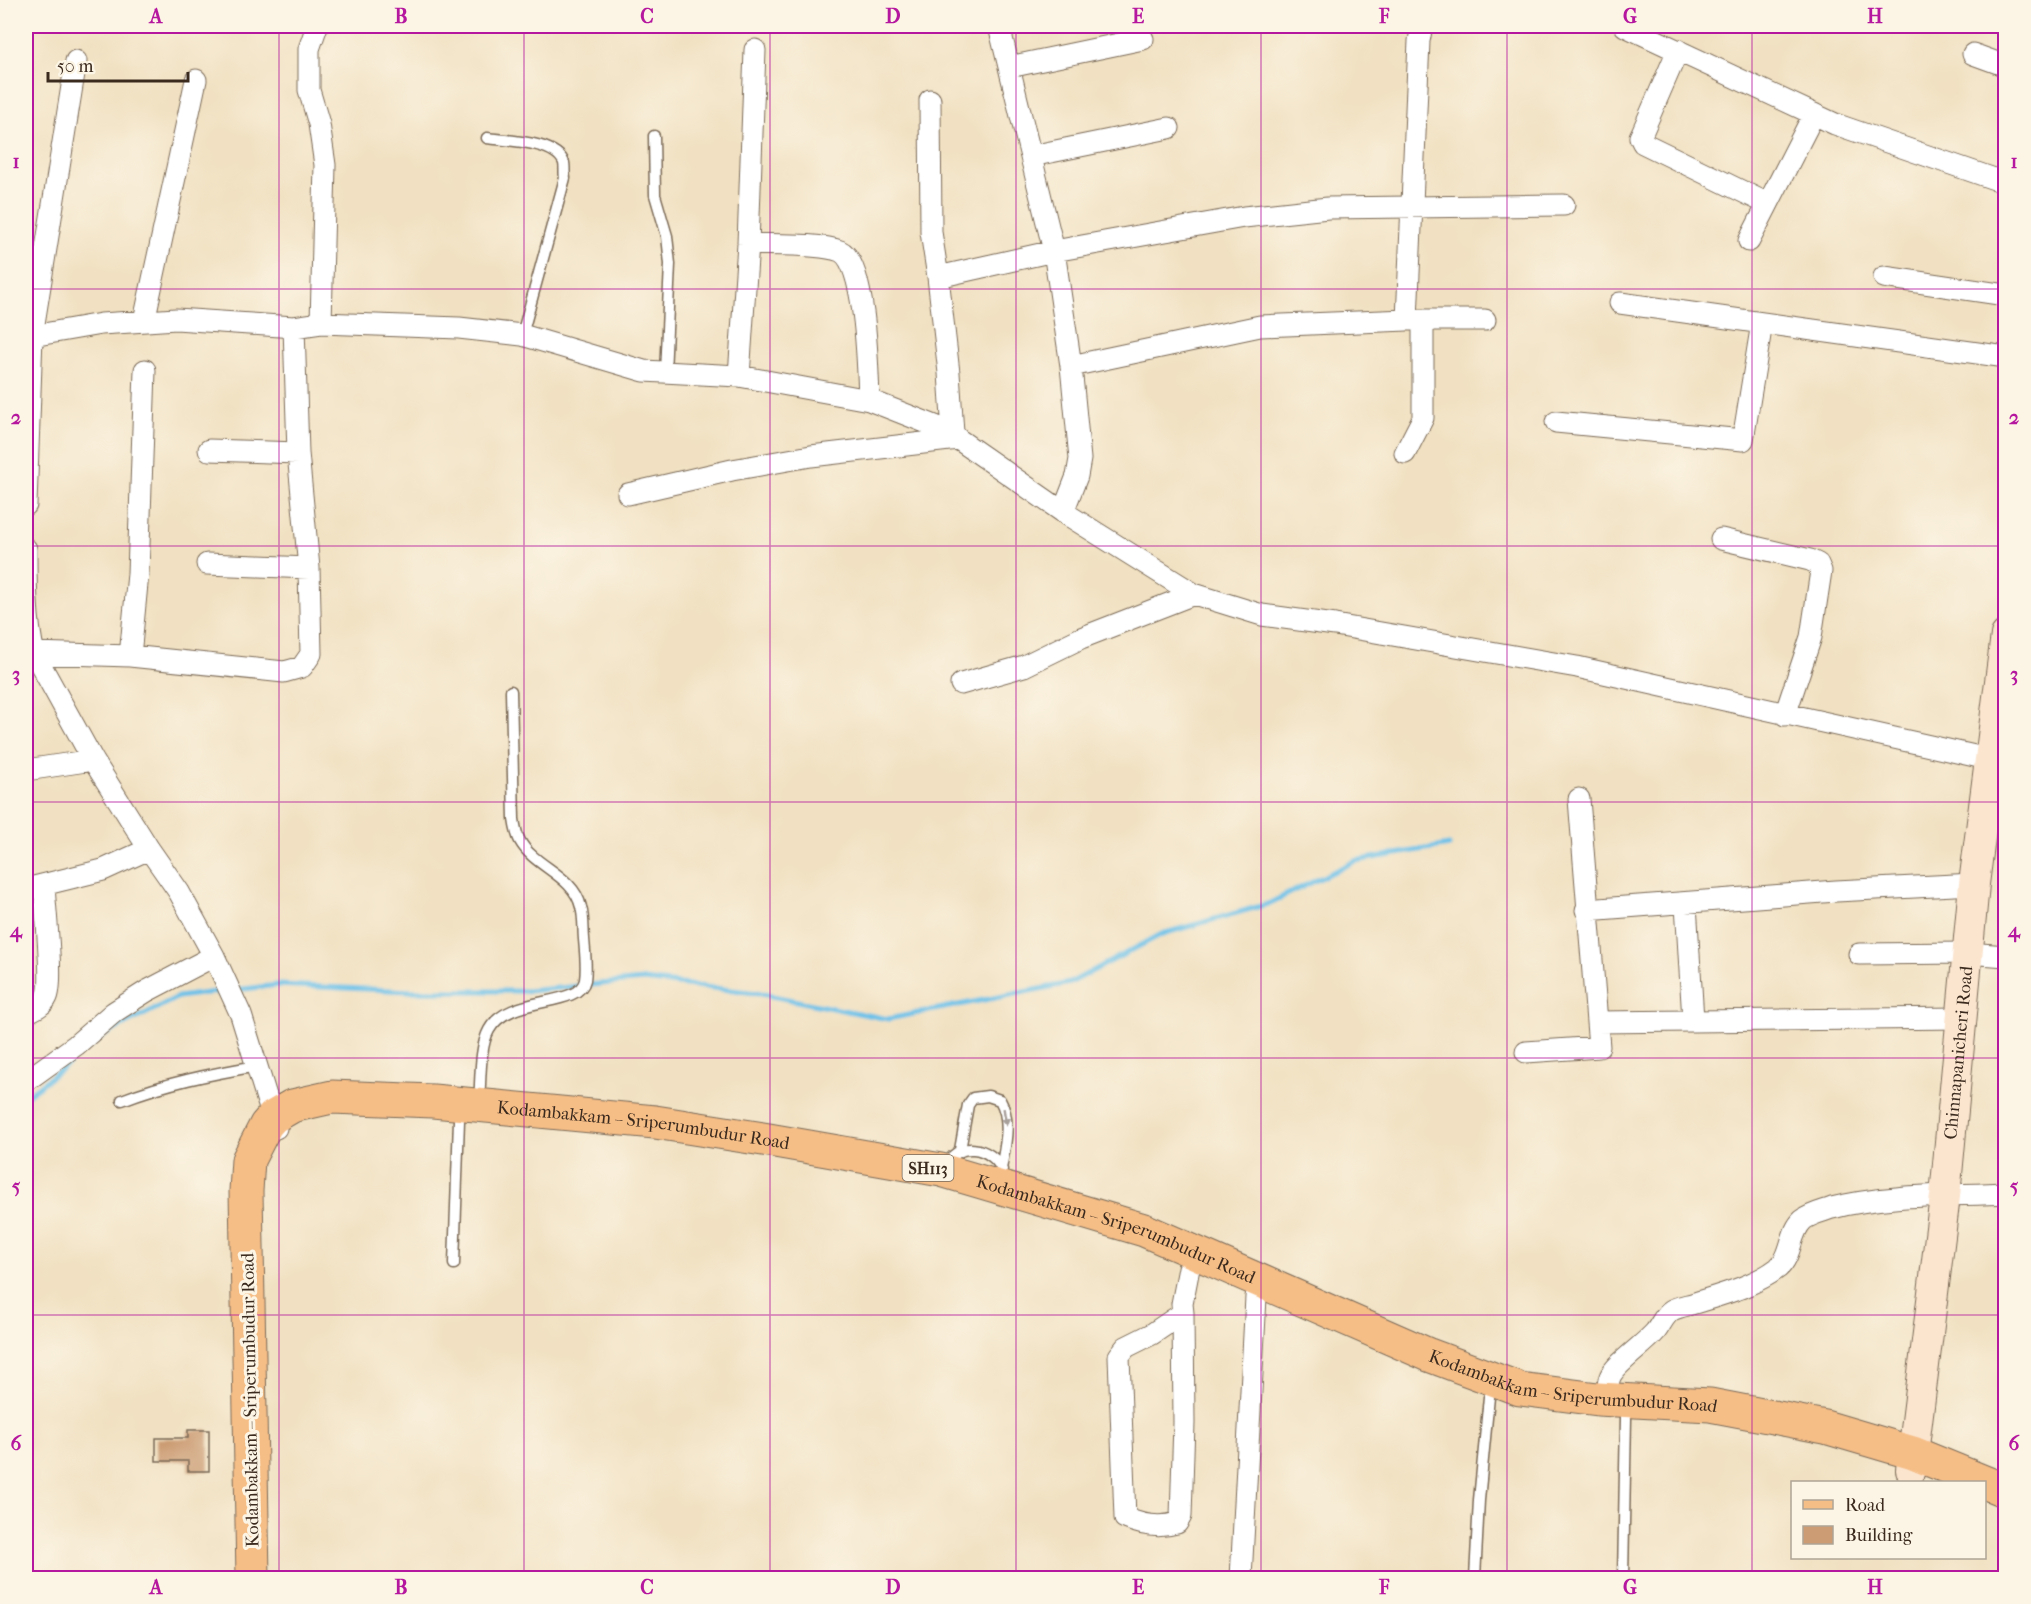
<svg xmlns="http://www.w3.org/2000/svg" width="2031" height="1604" font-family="'IM FELL French Canon',serif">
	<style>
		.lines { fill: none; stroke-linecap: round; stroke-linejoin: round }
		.stream { stroke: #6cc1e9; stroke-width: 5 }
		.building { fill: #cc9d74 }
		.lane-casing { stroke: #7b6a57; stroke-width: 13 }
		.street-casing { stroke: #7b6a57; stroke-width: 23 }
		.secondary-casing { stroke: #7b6a57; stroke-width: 32 }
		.primary-casing { stroke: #7b6a57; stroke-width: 35 }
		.lane { stroke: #fff; stroke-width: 10 }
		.street { stroke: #fff; stroke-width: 21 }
		.secondary { stroke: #fbe5cf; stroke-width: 30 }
		.primary { stroke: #f6be87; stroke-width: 33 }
		.oneway { fill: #a79f9a }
		.grid { fill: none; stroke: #b5179e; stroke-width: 1.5; stroke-opacity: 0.55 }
		.labels { text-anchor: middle; stroke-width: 6; stroke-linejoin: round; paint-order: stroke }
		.shield { fill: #fcf5e5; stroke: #75675a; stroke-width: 1.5 }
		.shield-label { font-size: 16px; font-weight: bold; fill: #3b2a1e }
		.street-label { font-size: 18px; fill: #3b2a1e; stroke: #fcf5e5 }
		.neatline { fill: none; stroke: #b5179e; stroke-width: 2 }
		.grid-label { font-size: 20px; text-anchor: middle; font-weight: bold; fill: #b5179e }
	</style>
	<rect width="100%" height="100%" fill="#fcf5e5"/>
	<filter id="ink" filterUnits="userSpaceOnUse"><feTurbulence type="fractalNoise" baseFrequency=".0167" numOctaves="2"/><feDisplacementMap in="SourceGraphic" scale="12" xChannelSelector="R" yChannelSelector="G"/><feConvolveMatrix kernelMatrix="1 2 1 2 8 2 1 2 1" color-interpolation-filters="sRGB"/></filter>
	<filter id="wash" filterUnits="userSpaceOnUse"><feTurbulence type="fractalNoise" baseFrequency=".008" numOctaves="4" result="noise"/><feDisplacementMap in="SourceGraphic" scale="24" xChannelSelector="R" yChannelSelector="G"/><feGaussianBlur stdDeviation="1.35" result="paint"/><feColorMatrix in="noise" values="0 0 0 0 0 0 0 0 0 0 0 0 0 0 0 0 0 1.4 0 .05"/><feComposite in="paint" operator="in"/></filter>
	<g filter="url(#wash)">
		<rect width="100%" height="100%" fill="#f1e1c2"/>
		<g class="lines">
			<!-- stream -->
			<path class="stream" d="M235,990l43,-5 133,6h116l116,-11 114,13 131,26 182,-36 92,-49 106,-30 87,-43 94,-16
				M90,1046l14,-11 74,-38 45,-6
				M26,1096l43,-33"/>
		</g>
		<g id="blocks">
			<!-- building -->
			<path class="building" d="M188,1430h21v41h-21v-10h-32v-23h32z"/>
		</g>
	</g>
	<g filter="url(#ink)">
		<use href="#blocks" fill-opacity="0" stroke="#7b6a57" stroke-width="1.5"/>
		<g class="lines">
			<defs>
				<path id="lane" d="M654,136l1,59 12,41 3,28 -5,109
					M487,138c20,3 69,3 77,25 1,4 0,11 1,15l-43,157
					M122,1100c44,-17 88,-26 135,-34
					M479,1102c2,-21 0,-54 10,-72 19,-36 90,-21 96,-50 2,-13 0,-28 -1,-41 -1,-11 0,-22 -3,-32 -7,-32 -47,-40 -61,-66 -4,-7 -5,-15 -6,-22l-3,-128
					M960,1150l8,-45 5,-7 15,-2 12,4c12,21 5,46 1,69
					M946,1168c9,-29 46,-22 56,2
					M454,1264l5,-144
					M1475,1578l4,-78 10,-103
					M1623,1578l3,-161"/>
				<path id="street" d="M317,26l-8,23v41l10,34 6,41 -4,158
					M999,26l55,225 17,115 9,93 -3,17 -14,36
					M1625,26l210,98 171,59
					M1678,50l-36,83 -2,4 3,6 125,61
					M1973,54l33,12
					M76,61l-44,275 69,-12 75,-5 118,8
					M1009,67l134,-28
					M930,100l1,132 7,45 11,96 4,60
					M1031,156l138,-28
					M1749,241l65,-127
					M748,244c23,1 73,-1 92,7 26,11 28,121 29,149
					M938,277l116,-26 190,-34 84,-9 236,-3
					M1884,277l122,18
					M1620,303l386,54
					M1410,320h75
					M144,321l52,-241
					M26,337l6,-1 -6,169
					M1071,366l189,-40 147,-6 12,-279 3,-15
					M739,376l9,-132 7,-194
					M1556,422l187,18 19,-117
					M209,450l89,3
					M1405,453l18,-35v-98
					M628,494l104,-24 79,-14 147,-17
					M1721,539l89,21 8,4 3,7 -10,66 -26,78
					M26,549c0,35 0,71 8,104h-8
					M207,564l102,4
					M130,656l8,-82 7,-204
					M961,684l63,-18 57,-28 113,-44
					M26,770l67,-10
					M26,889l77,-19 46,-21
					M1686,904l7,116
					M1586,910l250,-19 138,-7
					M1859,954l109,-1 38,3
					M26,1013c8,-4 17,-7 21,-16 7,-13 -2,-91 -3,-111
					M1597,1022l365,-4
					M1526,1052l73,-5 -20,-248
					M26,1081l50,-36 38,-33 33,-21 67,-35
					M276,1128l-35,-113 -27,-59 -35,-64 -30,-43 -56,-89 -59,-107 96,3 154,16 18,-5 9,-13 -2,-86 -11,-115 -4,-126 27,-4 138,5 63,7 122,36 95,5 130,24 84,33 5,6 105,73 131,82 68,21 73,10 242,42 429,96
					M1183,1313l-31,21 -26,13 -7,9 6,162c16,7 35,10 52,5l4,-7 3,-93 -1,-110 -1,-9 7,-36
					M1608,1399c0,-7 -1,-15 2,-22 5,-13 35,-33 45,-45 6,-7 9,-17 17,-22 8,-4 18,-5 26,-8 26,-8 58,-17 80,-34 15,-13 11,-35 25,-48 7,-6 21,-9 29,-12 54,-14 118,-12 174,-15
					M1241,1578l15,-281"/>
				<g id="secondary">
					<path id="s1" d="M1911,1470l34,-274 29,-312 32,-249"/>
				</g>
				<g id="primary">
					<path id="s2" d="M253,1578l-7,-387 2,-31 18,-35 7,-8 19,-11 40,-9 101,4 222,21 114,18 172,30 203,60 285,125 91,34 78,10 112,6 115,22 88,26 93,38"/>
				</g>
			</defs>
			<!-- lane casing -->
			<use href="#lane" class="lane-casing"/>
			<!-- street casing -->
			<use href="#street" class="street-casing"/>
			<!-- secondary casing -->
			<use href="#secondary" class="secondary-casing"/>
			<!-- primary casing -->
			<use href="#primary" class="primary-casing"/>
			<!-- lane -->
			<use href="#lane" class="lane"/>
			<!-- street -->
			<use href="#street" class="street"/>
			<!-- secondary -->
			<use href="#secondary" class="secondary"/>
			<!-- primary -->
			<use href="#primary" class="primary"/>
		</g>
		<!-- one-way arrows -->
		<defs><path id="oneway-solid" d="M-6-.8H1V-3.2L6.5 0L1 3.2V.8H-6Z" transform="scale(1.5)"/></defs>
		<use class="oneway" href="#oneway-solid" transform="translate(1005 1117) rotate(81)"/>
	</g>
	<!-- grid -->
	<path class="grid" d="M279,26v1552M524,26v1552M770,26v1552M1016,26v1552M1261,26v1552M1507,26v1552M1752,26v1552M26,289h1980M26,546h1980M26,802h1980M26,1058h1980M26,1315h1980"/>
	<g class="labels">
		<!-- shield labels -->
		<rect class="shield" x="902.5" y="1155" width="51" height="26" rx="4.5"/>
		<g class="shield-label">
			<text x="928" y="1174">SH113</text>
		</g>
		<!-- street labels -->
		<g class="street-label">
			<text dy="6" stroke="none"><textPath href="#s1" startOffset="420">Chinnapanicheri Road</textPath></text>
			<text dy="6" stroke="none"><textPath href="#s2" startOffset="844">Kodambakkam – Sriperumbudur Road</textPath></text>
			<text dy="6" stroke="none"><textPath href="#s2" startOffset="1330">Kodambakkam – Sriperumbudur Road</textPath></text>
			<text dy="6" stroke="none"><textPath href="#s2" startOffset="1816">Kodambakkam – Sriperumbudur Road</textPath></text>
			<text transform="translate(250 1400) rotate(-91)" y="6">Kodambakkam – Sriperumbudur Road</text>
		</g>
	</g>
	<!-- margin -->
	<rect width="2031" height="1604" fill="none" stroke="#fcf5e5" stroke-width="66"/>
	<!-- legend -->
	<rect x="1791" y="1481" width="195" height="78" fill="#fcf5e5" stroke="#afa495" stroke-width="1.5"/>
	<rect x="1803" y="1500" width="30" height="9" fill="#f6be87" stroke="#afa495" stroke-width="1.5"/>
	<text x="1845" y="1511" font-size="18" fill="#3b2a1e">Road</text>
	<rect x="1803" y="1526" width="30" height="18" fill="#cc9d74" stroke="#afa495" stroke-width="1.5"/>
	<text x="1845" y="1541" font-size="18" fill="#3b2a1e">Building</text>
	<!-- scale -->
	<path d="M48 72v9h140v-9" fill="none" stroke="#3b2a1e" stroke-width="3"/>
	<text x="57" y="72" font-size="18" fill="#3b2a1e" stroke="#fcf5e5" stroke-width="4.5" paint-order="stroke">50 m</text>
	<rect x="33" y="33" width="1965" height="1538" class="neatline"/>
	<g class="grid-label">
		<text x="156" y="23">A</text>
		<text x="401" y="23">B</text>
		<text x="647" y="23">C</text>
		<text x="893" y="23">D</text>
		<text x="1138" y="23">E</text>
		<text x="1384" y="23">F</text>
		<text x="1630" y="23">G</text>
		<text x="1875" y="23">H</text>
		<text x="16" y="168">1</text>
		<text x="2014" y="168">1</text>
		<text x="16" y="424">2</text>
		<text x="2014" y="424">2</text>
		<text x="16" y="681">3</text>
		<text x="2014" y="681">3</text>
		<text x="16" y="937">4</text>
		<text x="2014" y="937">4</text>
		<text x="16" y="1193">5</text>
		<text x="2014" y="1193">5</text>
		<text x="16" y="1450">6</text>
		<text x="2014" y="1450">6</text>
		<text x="156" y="1594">A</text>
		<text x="401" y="1594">B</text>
		<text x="647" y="1594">C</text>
		<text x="893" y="1594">D</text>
		<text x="1138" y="1594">E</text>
		<text x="1384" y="1594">F</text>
		<text x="1630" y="1594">G</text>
		<text x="1875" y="1594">H</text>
	</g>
</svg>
